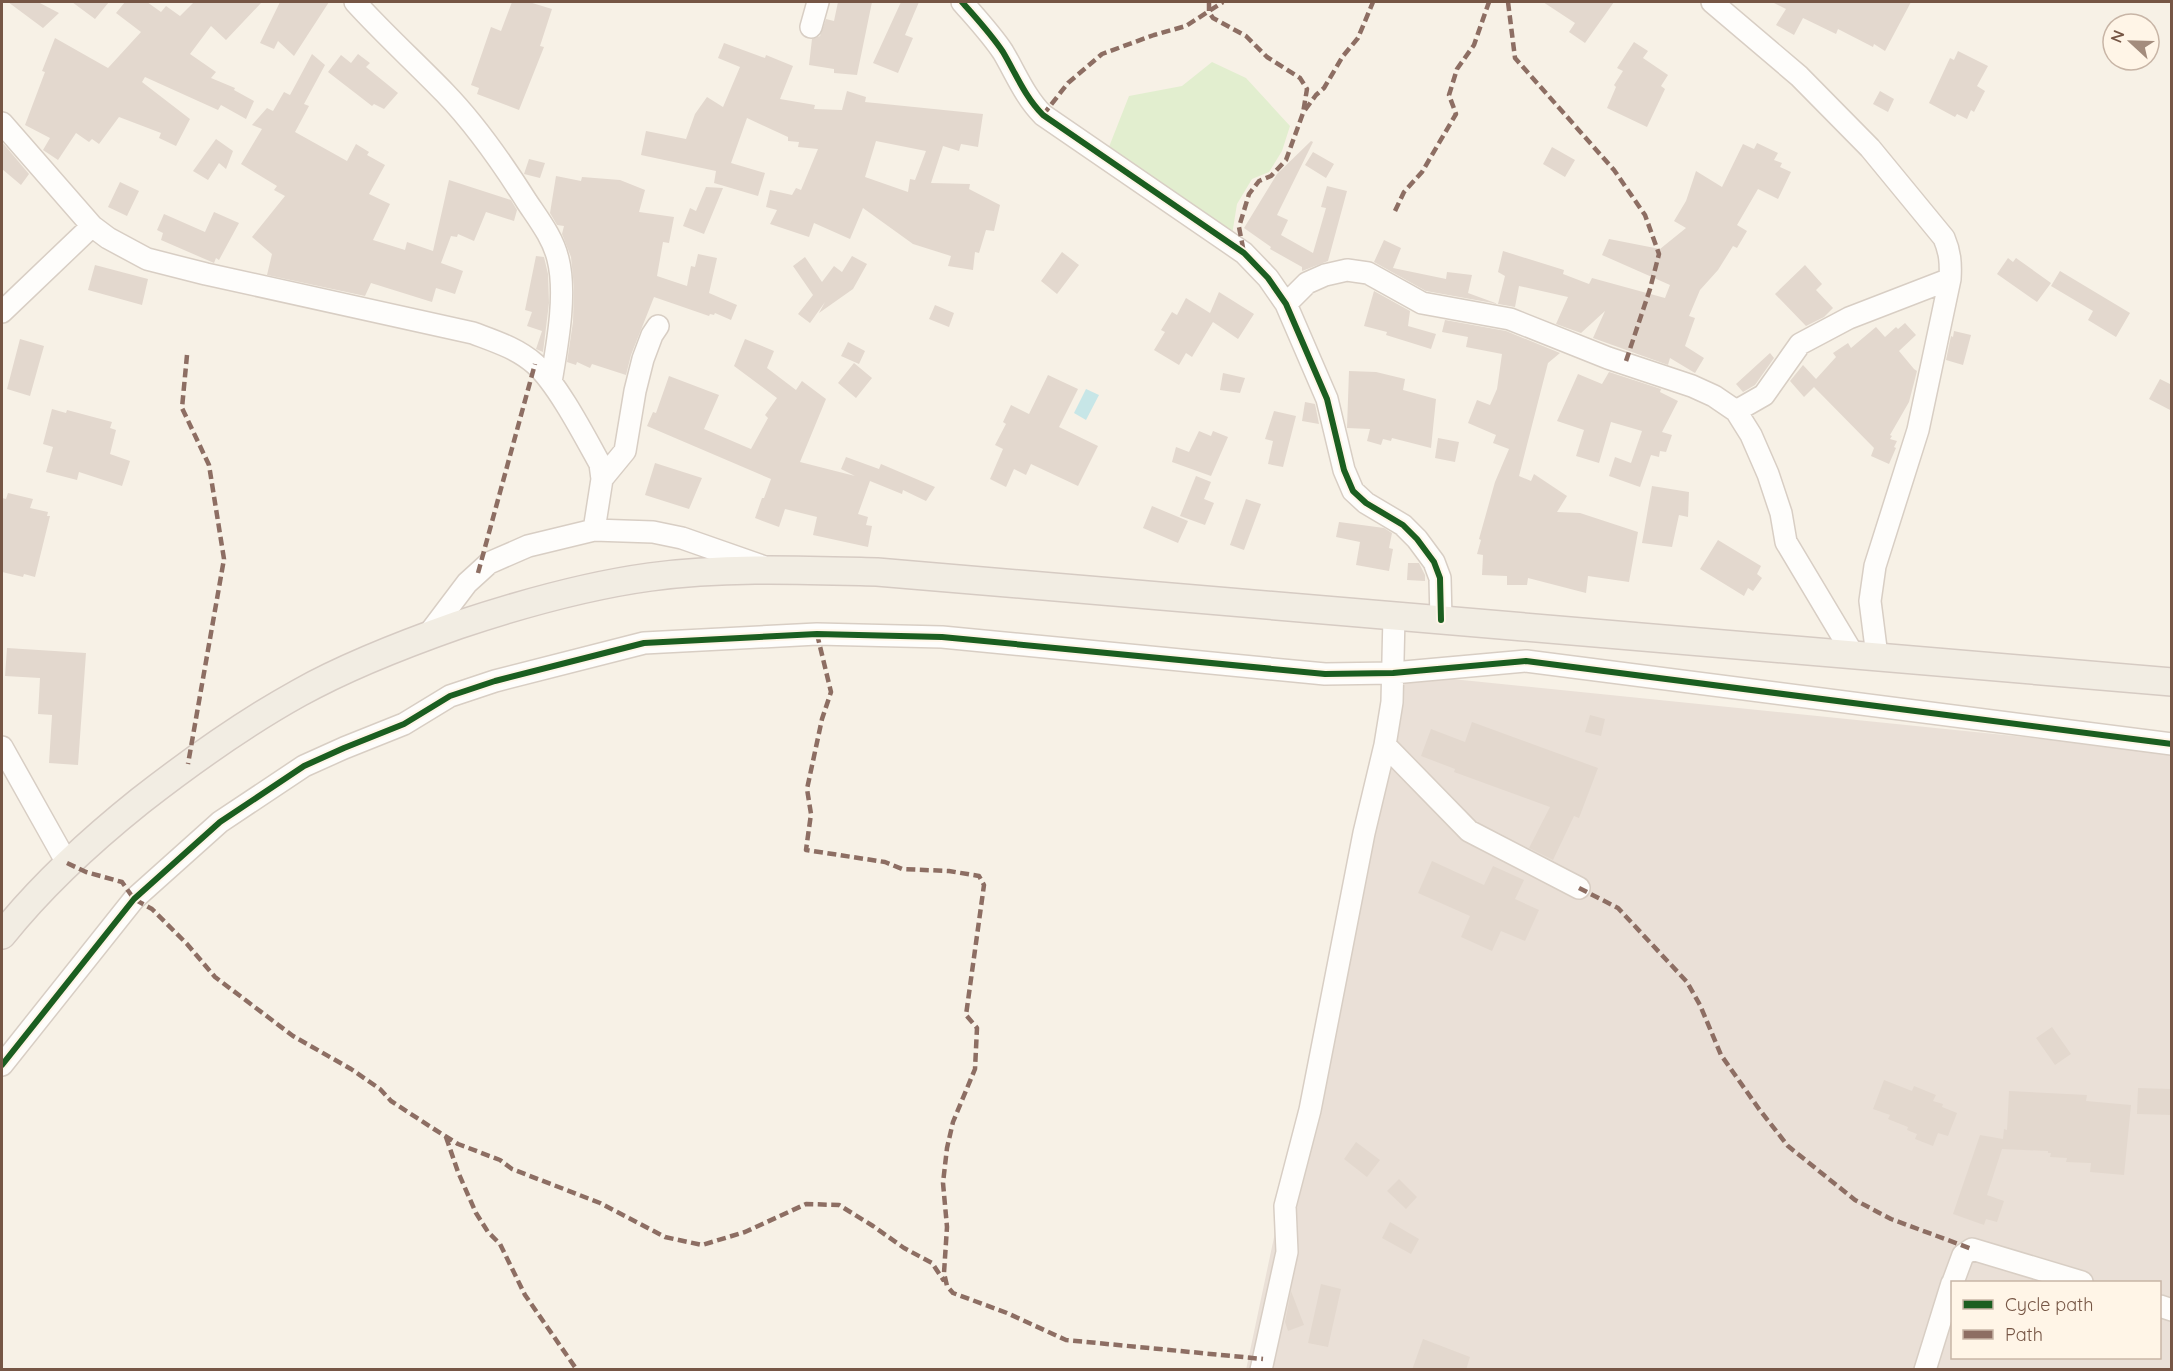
<svg xmlns="http://www.w3.org/2000/svg" width="2173" height="1371" font-family="Quicksand,sans-serif">
	<style>
		.industrial { fill: #eae0d7; fill-rule: evenodd }
		.green { fill: #e2eecf }
		.water { fill: #c7e6e7 }
		.building { fill: #e3d8ce; fill-rule: evenodd }
		.lines { fill: none; stroke-linecap: round; stroke-linejoin: round }
		.minor-casing { stroke: #d8cec4; stroke-width: 24 }
		.major-casing { stroke: #d6cbc3; stroke-width: 30 }
		.minor { stroke: #fefdfb; stroke-width: 21 }
		.major { stroke: #f2ede3; stroke-width: 27 }
		.quiet { stroke: #8d6e63; stroke-width: 4.5; stroke-dasharray: 9 4.5; stroke-linecap: butt }
		.cycleway-casing { stroke: #fff5e7; stroke-width: 10 }
		.cycleway { stroke: #1b5e20; stroke-width: 6 }
	</style>
	<rect width="100%" height="100%" fill="#f7f1e6"/>
	<!-- industrial -->
	<path class="industrial" d="M1393,673l778,79v617l-925,1zM1952,1282h208v76h-208z"/>
	<!-- green -->
	<path class="green" d="M1212,62l34,16 44,48 -8,25 -13,21 -17,7 -15,25 -6,37 -124,-89 22,-56 53,-10z"/>
	<!-- water -->
	<path class="water" d="M1086,389l13,6 -13,25 -12,-7z"/>
	<!-- building -->
	<path class="building" d="M8,2h30l21,11 -16,15z
		M72,2h37l-14,17z
		M125,2h22l14,10 5,-6 14,10 14,-14h68l-36,38 -15,-14 -21,28 26,18 -5,6 24,10 -1,2 20,11 -8,18 -25,-14 -3,5 -73,-33 -3,5 48,37 -14,27 -17,-8 2,-5 -42,-16 -20,27 -7,-5 -3,3 -13,-9 -18,27 -15,-10 7,-12 -25,-13 20,-53 -3,-1 13,-33 53,30 33,-36 -25,-19z
		M280,2h49l-35,54 -16,-15 -4,8 -14,-6z
		M512,2h17l23,7 -12,37 4,1 -25,63 -42,-16 2,-6 -8,-3 20,-58 10,4z
		M838,2h34l-15,73 -23,-2v-4l-25,-4 3,-26 8,-3 6,-17 8,2z
		M901,2h18l-14,33 8,3 -15,35 -25,-10z
		M1543,2h71l-29,41 -16,-11 6,-9z
		M1772,2h139l-26,49 -11,-7 -1,3 -35,-18 -2,5 -33,-16 -9,17 -18,-10 10,-16z
		M1634,42l14,9 -5,7 25,17 -7,11 4,3 -18,38 -40,-19 9,-21 -2,-2 9,-14 -6,-3z
		M724,43l41,15 1,-3 27,11 -13,33 35,6 -1,4 28,1 5,-19 19,6 -1,5 118,12 -5,33 -17,-3 -2,7 -16,-5 -12,37 39,1 -1,5 31,16 -6,26 -8,-1 -7,23 -4,-1 -2,18 -25,-4 3,-10 -38,-12 -50,-36 -13,31 -36,-16 -5,14 -39,-13 7,-14 -11,-3 4,-17 22,5 4,-7 5,2 17,-41 -20,-2 1,-5 -11,-1v-4l-41,-19 -16,45 34,10 -7,23 -44,-13 2,-12 -75,-16 5,-24 40,8 9,-25 12,-17 16,10 17,-40 -22,-9zM876,141l50,10 -11,29 -5,-1 -2,13 -43,-15z
		M1958,51l30,15 -11,20 8,5 -11,21 -3,-2 -4,9 -10,-5 -2,3 -26,-14 21,-45 4,2z
		M312,54l13,11 -21,39 5,2 -14,26 52,29 9,-17 13,8 -2,3 18,10 -16,29 21,10 -17,36 32,10 2,-8 26,9 16,-71 62,20 6,10 -3,11 -28,-9 -12,29 -16,-7 -1,3 -6,-1 -10,27 22,8 -8,23 -19,-6 -4,14 -61,-19 -6,13 -98,-21 5,-21 -20,-17 33,-41 -11,-6 3,-4 -36,-22 21,-35 -10,-4 15,-17 6,3 11,-19 6,3z
		M358,54l12,9 -4,4 32,26 -14,16 -10,-5 -2,2 -44,-34 13,-17 10,8z
		M1880,91l14,8 -6,13 -15,-8z
		M216,139l17,12 -7,18 -7,-6 -11,17 -15,-9z
		M1311,141l2,1 -36,73 11,5 -7,15 32,18 13,-45 -5,-1 6,-21 20,5 -19,70 -26,10v-4l-32,-18 1,-2 -27,-19 33,-54z
		M2,142l27,32 -8,11 -19,-16z
		M1757,143l21,10 -4,7 8,3 -2,4 11,5 -13,27 -20,-10 -21,36 10,6 -10,17 -4,-2 -15,24 -18,20 -11,26 6,2 -10,28 19,12 -9,15 -25,-15 -2,7 -75,-27 12,-27 -24,22 -25,-9 12,-27 -49,-11 -4,21 -89,-16 -52,-29 10,-22 17,8 -8,20 53,11 1,-7 25,3 -4,18 30,11 7,-28 -7,-4 5,-21 61,19 -1,4 26,10 3,-6 73,20 5,-13 -68,-30 7,-16 51,10 26,-21 -12,-7 12,-20 10,-30 26,16 21,-43 11,5z
		M1552,147l23,13 -10,17 -22,-13z
		M1313,152l21,12 -8,14 -21,-13z
		M529,159l16,4 -5,15 -16,-4z
		M556,176l25,5 1,-4 38,3 25,10 -6,22 35,5 -5,26 -6,-1 -6,34 30,10 4,-20 4,1 3,-13 19,4 -8,35 28,12 -6,15 -16,-7 -1,2 -4,-1 -1,2 -55,-19 -23,58 -5,20 -34,-11 -2,4 -13,-6 -1,3 -9,-3 6,-40 1,-35 -3,-30 -9,-23 2,-8 -7,-1 -7,-12z
		M120,182l19,9 -12,25 -19,-9z
		M706,187l17,1 -19,46 -21,-8 7,-18 6,3z
		M214,212l25,11 -20,37 -3,-2 -2,5 -53,-23 2,-7 -6,-3 7,-16 41,18z
		M1062,252l17,13 -22,29 -16,-13z
		M536,256l8,1 4,17 1,29 -6,49 -7,-3 6,-18 -15,-5 5,-14 -7,-2z
		M852,256l15,8 -14,25 -34,24 6,-11 -15,21 -12,-9 15,-19 -20,-29 12,-9 17,25 12,-16 8,6z
		M2008,258l5,4 3,-4 35,25 -14,19 -40,-28z
		M95,265l53,14 -6,26 -54,-15z
		M1805,265l17,19 -6,6 17,18 -9,9 -18,9 -31,-32z
		M2060,271l70,42 -14,24 -28,-17 5,-9 -42,-25z
		M1374,291l36,20 -2,15 28,8 -5,15 -45,-14 1,-3 -23,-6z
		M1219,292l35,22 -16,25 -25,-17 -21,35 -6,-4 -7,12 -25,-15 11,-18 -4,-2 11,-18 5,3 9,-17 24,15z
		M935,305l19,8 -5,14 -20,-8z
		M1445,320l61,11 54,22 -12,10 -29,113 12,5 3,-7 33,22 -10,16 23,1 58,19 -9,50 -41,-6 -2,17 -58,-15 -1,7h-20v-9l-25,-1 1,-20 -6,-1 4,-14 -2,-1 16,-57 14,-33 -16,-6 3,-8 -28,-12 9,-23 13,5 7,-16 5,-35 -36,-7 2,-10 -26,-5z
		M1905,323l11,12 -17,16 15,18 3,2 -8,31 -19,33 2,1 -2,3 7,2 -3,6 2,1 -7,16 -18,-8 3,-8 -60,-61 -10,10 -14,-16 13,-16 13,14 20,-22 -3,-4 15,-10 3,5 25,-21 9,10 11,-10 2,2z
		M1954,331l17,4 -8,30 -17,-5 5,-24 2,1z
		M20,339l24,7 -14,50 -23,-7z
		M745,339l29,12 -7,17 29,22 6,-9 24,18 -26,63 55,14 -14,-7 5,-12 33,12 2,-5 54,23 -9,14 -23,-11 -1,4 -32,-13 -12,33 10,3 -2,8 6,1 -4,21 -55,-12 4,-18 -32,-8 -6,18 -24,-9 7,-20h2l7,-19 -124,-53 6,-14 3,1 13,-37 50,19 -15,34 47,20 17,-31 -3,-3 12,-17 -43,-32z
		M848,342l17,9 -6,13 -18,-8z
		M1770,353l4,5 -19,27 -12,7 -7,-8z
		M854,363l18,15 -16,20 -18,-15z
		M1349,371l27,1 29,7 -2,11 33,9 -5,49 -39,-10 -1,3 -8,-2 -2,6 -14,-4 3,-12 -23,-1z
		M1609,372l52,17 -1,3 18,9 -16,31 10,3 -6,17 -6,-1 -1,6 -8,-2 -11,32 -31,-11 6,-19 16,6 11,-32 -31,-9 -12,41 -23,-7 8,-26 -27,-9 21,-47 24,10z
		M1223,373l22,5 -5,15 -20,-3z
		M1048,375l30,14 -19,38 39,19 -20,40 -47,-22 -5,11 -12,-6 -8,18 -16,-8 13,-30 -8,-4 11,-21 -3,-2 8,-17 18,9z
		M2160,379l12,6v26l-23,-12z
		M1305,402l10,2 4,20 -17,-3z
		M52,409l14,4 1,-3 45,12 -2,6 6,2 -6,24 20,7 -8,25 -43,-14 -2,8 -31,-8 7,-25 -10,-3z
		M1274,411l22,5 -13,51 -15,-3 5,-23 -8,-2z
		M1199,431l12,5 2,-5 15,6 -17,39 -39,-14 4,-15 13,5z
		M1438,438l21,4 -4,20 -20,-4z
		M655,463l47,15 -13,31 -44,-14z
		M1196,476l15,6 -7,17 10,4 -9,22 -25,-9z
		M1652,486l37,6 -1,25 -9,-2 -7,32 -30,-4z
		M8,493l25,6 -3,9 18,4 -1,4h3l-15,61 -11,-3 -1,3 -21,-5v-74l4,1z
		M1246,499l15,5 -17,46 -14,-5z
		M1152,506l36,15 -10,22 -35,-15z
		M1339,522l45,6 8,5 -3,15 4,1 -4,22 -33,-6 4,-23 -24,-5z
		M1718,540l43,26 -4,8 5,4 -9,13 -5,-3 -4,8 -44,-27z
		M1408,563h11l6,12v6l-18,-1z
		M7,648l79,5 -8,112 -29,-2 3,-48 -14,-1 2,-36 -35,-2z
		M1590,715l15,4 -4,17 -16,-4z
		M1472,722l126,46 -19,50 -5,-2 -21,44 -24,-12 21,-41 -96,-35 1,-3 -34,-13 10,-27 34,13z
		M1432,861l52,24 9,-19 31,14 -9,19 24,11 -14,31 -24,-10 -9,20 -31,-14 9,-21 -52,-23z
		M2052,1027l19,27 -16,11 -19,-27z
		M1884,1080l28,11 2,-5 22,9 -3,6 10,3 -1,3 15,6 -9,23 -10,-3 -5,13 -18,-7 2,-5 -10,-4 1,-3 -20,-8 2,-4 -17,-6z
		M2138,1088l34,1v26l-35,-1z
		M2009,1091l78,4 -1,6 45,4 -7,70 -34,-3 1,-9 -25,-1 1,-4 -17,-1 1,-4h-3v-2l-46,-2 -15,46 17,6 -7,21 -11,-3 -2,6 -31,-11 27,-79 23,4 1,-10 3,1z
		M1356,1142l24,18 -13,17 -23,-18z
		M1399,1179l18,18 -11,12 -19,-18z
		M1390,1222l29,17 -8,15 -29,-16z
		M1321,1284l20,5 -13,58 -20,-4z
		M1291,1291l13,34 -16,6 -3,-9z
		M1423,1339l47,18 -4,13h-54z"/>
	<g class="lines">
		<defs>
			<path id="minor" d="M355,2c28,31 60,60 90,91 32,33 58,71 82,109 12,18 26,36 31,57 9,35 -1,87 -7,123
				M962,2c14,16 29,32 41,50 13,22 22,45 40,63l201,138 24,25 18,26 41,95 17,71 9,21 13,12 37,22 14,14 17,23 6,16 1,42
				M1712,2l87,74 71,72 74,90c6,14 7,25 6,41l-32,151 -43,136 -5,35 7,55
				M811,27l7,-25
				M2,123l90,103 16,12 39,21 59,15 267,59c21,8 44,15 62,31 22,19 50,73 65,100l2,15 -8,51
				M1286,304l21,-21 18,-8 22,-5 21,3 54,30 88,16 98,39 84,28 22,10 22,15 15,24 17,39 13,39 5,29 67,112
				M2,312l90,-86
				M1736,411l28,-16 36,-51 49,-26 101,-39
				M602,479l23,-28 10,-60 8,-32 9,-24 6,-9
				M427,636l40,-53 22,-20 39,-17 66,-16 59,2 29,6 80,28
				M1385,745l84,86 110,57
				M2,747l65,116
				M2,1065l132,-166 86,-77 84,-56 40,-18 60,-24 46,-28 45,-15 149,-38 173,-9 125,3 383,37 68,-1 133,-12 646,83
				M1953,1282l10,-27 9,-6 110,33
				M2160,1306l12,4
				M1261,1370l26,-118 -2,-46 25,-96 54,-277 21,-88 7,-43 2,-86
				M1925,1370l27,-87"/>
			<path id="major" d="M2,935c40,-50 88,-94 138,-134 50,-39 103,-77 159,-108 50,-28 105,-49 159,-68 63,-21 126,-39 192,-48 75,-10 151,-7 227,-5l1295,110"/>
		</defs>
		<!-- minor casing -->
		<use href="#minor" class="minor-casing"/>
		<!-- major casing -->
		<use href="#major" class="major-casing"/>
		<!-- minor -->
		<use href="#minor" class="minor"/>
		<!-- major -->
		<use href="#major" class="major"/>
		<!-- quiet -->
		<path class="quiet" d="M1209,2v10l4,6 33,18 21,21 33,21 7,11 -4,24 -17,47 -15,16 -12,5 -10,13 -10,33 5,26
			M1508,2l7,56 99,112 31,45 14,39 -9,35 -25,75
			M1305,110l11,-15 8,-7 19,-32 15,-18 15,-36
			M1043,115l25,-32 34,-29 52,-19 32,-9 37,-24
			M1395,211l9,-19 18,-20 34,-58 -7,-19 8,-26 17,-24 15,-43
			M187,355l-5,53 27,57 15,94 -36,205
			M478,573l57,-209
			M817,634l14,58 -9,27 -15,70 4,25 -5,36 79,12 17,7 47,2 30,5 5,9 -18,130 11,13 -2,41 -22,53 -6,26 -4,35 4,44 -3,46 3,13 6,7 54,20 59,27 197,19
			M67,863l19,9 36,10 12,17 18,10 35,35 28,33 78,59 58,33 29,20 11,12 43,28 24,15 42,16 12,9 88,34 65,34 37,8 43,-13 61,-28 33,1 34,21 31,22 28,15 12,18
			M1579,888l39,20 69,74 13,23 21,50 38,54 29,37 67,54 36,19 81,30
			M446,1137l12,35 18,41 12,19 12,12 25,51 52,75"/>
		<defs>
			<path id="cycleway" d="M962,2c14,16 29,32 41,50 13,22 22,45 40,63l201,138 24,25 18,26 41,95 17,71 9,21 13,12 37,22 14,14 17,23 6,16 1,42
				M2,1065l132,-166 86,-77 84,-56 40,-18 60,-24 46,-28 45,-15 149,-38 173,-9 125,3 383,37 68,-1 133,-12 646,83"/>
		</defs>
		<!-- cycleway casing -->
		<use href="#cycleway" class="cycleway-casing"/>
		<!-- cycleway -->
		<use href="#cycleway" class="cycleway"/>
	</g>
	<!-- border -->
	<rect width="2173" height="1371" fill="none" stroke="#765645" stroke-width="6"/>
	<!-- legend -->
	<rect x="1951" y="1281" width="210" height="78" fill="#fff5e7" stroke="#c8b5a6" stroke-width="1.5"/>
	<rect x="1963" y="1300" width="30" height="9" fill="#1b5e20" stroke="#c8b5a6" stroke-width="1.5"/>
	<text x="2005" y="1311" font-size="18" fill="#765645">Cycle path</text>
	<rect x="1963" y="1330" width="30" height="9" fill="#8d6e63" stroke="#c8b5a6" stroke-width="1.5"/>
	<text x="2005" y="1341" font-size="18" fill="#765645">Path</text>
	<!-- north arrow -->
	<g transform="translate(2131 42) rotate(292)"><circle r="28" fill="#fff5e7" stroke="#c8b5a6" stroke-width="1.5"/>
	<path d="M0-4.5L10 22L0 15L-10 22Z" fill="#a38c7d"/>
	<text y="-9" font-size="16" font-weight="bold" text-anchor="middle" fill="#765645">N</text>
	</g>
</svg>
